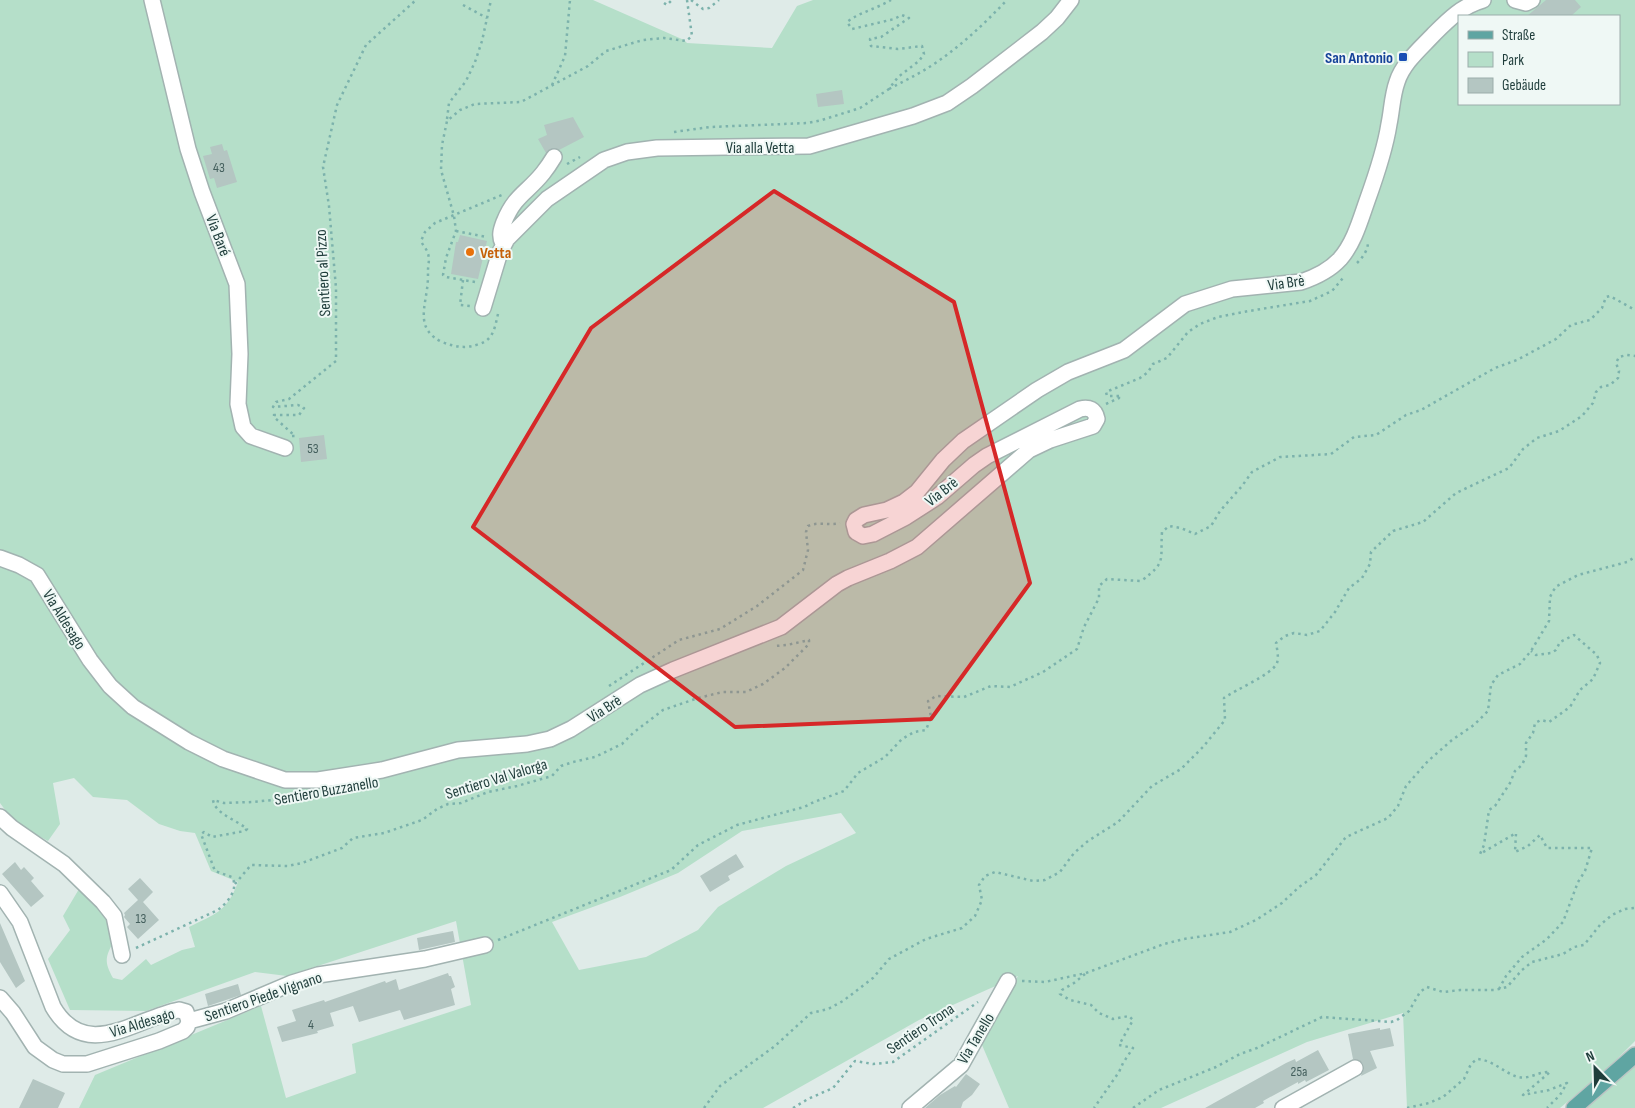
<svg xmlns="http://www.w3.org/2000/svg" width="1635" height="1108" font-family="'Sofia Sans Condensed',sans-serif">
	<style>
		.green { fill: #b5dfc9; fill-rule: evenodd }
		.building { fill: #b4c6c2 }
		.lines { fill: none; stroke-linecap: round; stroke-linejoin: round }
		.minor-casing { stroke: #a2b3b1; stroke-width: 18 }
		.major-casing { stroke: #bcc5c4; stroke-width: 18 }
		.path { stroke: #7cb2ac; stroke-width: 2.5; stroke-dasharray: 2.5 4; stroke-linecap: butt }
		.minor { stroke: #fff; stroke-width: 15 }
		.major { stroke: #5fa5a2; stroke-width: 15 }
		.marked { fill: #d62828; fill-opacity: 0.2; stroke: #d62828; stroke-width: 4; stroke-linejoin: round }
		.transit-dot { fill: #1a4fb4; stroke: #eff8f5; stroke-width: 2 }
		.food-dot { fill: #e8710a; stroke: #eff8f5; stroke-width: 2 }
		.labels { text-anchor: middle; stroke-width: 4; stroke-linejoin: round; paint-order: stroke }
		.number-label { font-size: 14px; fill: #445f5d }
		.transit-label { font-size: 16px; font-weight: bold; fill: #164399; stroke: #eff8f5; text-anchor: end }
		.street-label { font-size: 16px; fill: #1f3d3b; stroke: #eff8f5 }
		.food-label { font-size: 16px; font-weight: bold; fill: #c56008; stroke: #eff8f5; text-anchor: start }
	</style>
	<rect width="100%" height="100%" fill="#dfebe8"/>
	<!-- green -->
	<path class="green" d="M0,0h593l91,40 3,3 85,5 25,-42 16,-6h822v1041l-27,27 -48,40h-153l-4,-95 -96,29 -146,66h-152l-30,-70 39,-62 -99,44 -156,88h-684l16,-33 166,-69 25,92 70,-25 -4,-29 119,-39 -15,-84 -169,55 -32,-4 -109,39 -76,-1 -22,-51 22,-29 -7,-14 16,-27 10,5 21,24 5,21c-9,17 -12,21 -2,39l9,2 24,-21 5,6 31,-15 13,-3 -6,-20c26,-13 38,-15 49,-45l-27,-11 -16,-38 -15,-2 -21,-7 -32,-24 -34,-3 -19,-19 -21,5 7,41 -12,17c-19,-10 -35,-19 -48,-38zM1459,16h160v88h-160zM841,813l15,20 -70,33 -68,41 -20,23 -52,27 -67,13 -27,-48 68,-25 58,-24 64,-42z
		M1635,1064v44h-49z"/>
	<!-- building -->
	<path class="building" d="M1546,0h29l6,7 -10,9h-44z
		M842,90l2,14 -26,3 -2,-13z
		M573,117l11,20 -25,13 -5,-2 -8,5 -8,-14 9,-4 -3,-10z
		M222,144l2,7 3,-1 10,32 -20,6 -3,-10 -4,1 -7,-23 9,-2 -2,-7z
		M460,235l27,6 -9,38 -27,-5 5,-32h2z
		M324,435l3,24 -26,3 -2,-24z
		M736,854l8,13 -16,9 2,4 -20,12 -10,-16z
		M15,862l6,8 3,-3 10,11 -3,3 13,15 -13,11 -29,-33z
		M140,878l13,14 -10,10 16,18 -21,19 -11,-12 3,-3 -6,-7 1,-2 -1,-2 14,-13 -10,-11z
		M0,923l25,58 -9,7 -16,-26z
		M453,931l2,11 -36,8 -2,-12z
		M448,973l1,3h2l4,11 -4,2 4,16 -51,15 -4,-10 -41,12 -6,-16 -23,7 4,13 -17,5 1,2 -36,9 -5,-15 19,-6 -4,-11 32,-10 1,2 60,-21 1,2 10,-4 3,11z
		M238,984l3,11 -33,11 -3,-12z
		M1380,1028v2l10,-2 4,18 -24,5 7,17 -16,8 3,-7 -1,-5 -4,-4 -6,-1 -5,-25z
		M1318,1050l11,20 -23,12 -1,-2 -7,4v-2l-35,19 1,2 -9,5h-50l81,-45 9,-4 1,3z
		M966,1074l14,10 -8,11 -9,7 -2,6h-36l15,-13 15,-9 1,1z
		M33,1079l32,14 -7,15h-39z"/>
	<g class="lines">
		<defs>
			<path id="minor" d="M152,0l36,149 14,43 35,92 3,70 -2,50 5,23 8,9 34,12
				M1515,0l11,3 6,-3
				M503,244c-4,-8 -2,-14 1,-22 11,-27 23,-29 39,-49 4,-5 8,-11 11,-16
				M483,308l17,-56 7,-13 40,-40 57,-39 23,-8 30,-4 152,-2 104,-30 34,-13 25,-17 70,-54 15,-14 14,-18
				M0,558l19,7 18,10 53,85 20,26 23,21 56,35 34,17 62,21h33l64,-10 76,-20 69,-6 23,-5 21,-10 69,-44 33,-15 108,-43 56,-43 11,-6 42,-17 27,-14 112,-97 21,-10 43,-14 4,-7c-2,-10 -8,-12 -17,-10l-93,47 -13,9 -37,32 -31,20 -33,17 -10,2 -7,-4 -2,-8 2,-4 8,-5 23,-5 17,-8 13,-10 26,-32 20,-19 74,-51 31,-18 56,-22 61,-46 47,-15 69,-7c15,-5 28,-11 39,-23 14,-16 20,-38 27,-58 9,-25 18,-51 22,-77 3,-14 3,-28 8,-42 6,-19 23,-33 37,-48 15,-15 28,-28 49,-34
				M0,817l12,11 52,36 39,38 11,14 8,39
				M0,893l20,29 33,85c33,56 83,11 126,3l7,2 3,9 -2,6 -4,4 -24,10 -72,23h-24l-10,-4 -18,-13 -22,-34 -13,-15
				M189,1021l37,-10 66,-28 26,-8 107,-16 60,-14
				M910,1108l51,-43 47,-84
				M1283,1108l72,-40"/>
			<path id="major" d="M1574,1108l61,-53"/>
		</defs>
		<!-- minor casing -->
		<use href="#minor" class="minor-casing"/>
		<!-- major casing -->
		<use href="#major" class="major-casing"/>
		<!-- path -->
		<path class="path" d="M691,0l12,9 6,-1 10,-8
			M664,3l3,2 5,-5
			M463,5l24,13
			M552,85l13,-29 5,-56
			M889,89c15,-8 30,-15 45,-25 27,-18 50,-40 73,-64
			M447,119l2,-16 17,-22 9,-19 7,-21 9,-41
			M674,132l36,-5 98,-4 14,-3 38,-12 29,-19 9,-12 21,-16 5,-7 -2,-8 -24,3 -27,-3 -1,-7 11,-2 28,-19 -7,-3 -8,4 -42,10 -5,-7c13,-10 29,-13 44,-22
			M567,164l13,-7
			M456,231l31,6
			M1357,263c6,-6 11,-13 11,-21
			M463,280l-3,25 10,1
			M475,282l-29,-5 -3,-2 3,-17 10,-27 -2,-15 -13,-46 1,-25 5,-24 13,-11 15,-6 46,-2 67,-36 18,-15 37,-11 21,-2 22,3 6,-5 -5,-36
			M498,314c-3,12 -4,26 -19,30 -13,5 -24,3 -37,-2 -25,-12 -18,-31 -15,-53 1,-6 1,-13 1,-19 0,-5 2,-11 0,-16 -1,-5 -5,-8 -7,-13l4,-9 10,-9 67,-28
			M1119,396h-12l-1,-4 34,-14 8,-6 5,-8 14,-6 21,-26 12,-8 18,-7 31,-6 61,-10 22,-10 11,-13
			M1106,404l13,-6v-2
			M292,436h3l-20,-18 -1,-3h25l5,-7 -6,-3 -25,2 3,-5 13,-3 47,-38v-73l-7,-82 -6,-39 14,-62 29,-60 50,-45
			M609,686l70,-46 41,-11 37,-23 46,-36 5,-20 -2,-18 2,-6c12,-5 21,0 32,-3
			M235,884l16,-19 37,1 14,-3 40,-15 11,-10 31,-5 38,-13 15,-11 11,-5 13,-1 27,-11 29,-6 35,-10 9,-10 12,-4 22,-5 27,-13 11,-11 30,-23 35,-12 25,-6h23l17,-8 22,-16 24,-24v-4l-22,5 -12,1
			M498,940l173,-70 27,-25 39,-20 67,-18 10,-5 30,-11 14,-18 27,-16 17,-18 12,-7 12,-2 5,-13 -3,-16 8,-5 28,1 27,-11 19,1 33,-15 34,-23 7,-22 15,-29v-12l8,-7 34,2c26,-19 19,-20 21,-49l7,-6 12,2 14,6 16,-8 9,-15 22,-25 10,-14 28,-15 51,-3 23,-17 22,-2 30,-20 15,-5 74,-42 22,-8 39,-21 15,-14 19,-5 12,-12 4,-11 4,-1 25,14
			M136,948l82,-38c10,-8 21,-21 14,-33l-17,-6 -14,-37 3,-2 8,5 33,-6 2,-2c-10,-9 -32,-15 -34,-29l11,3 29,-1 58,-6
			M1085,974l-11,9 -12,7 -2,4 10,6 21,5 8,8 14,6 16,-3 4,4 -14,25 14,3 -10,15 -4,9 -25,36
			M1022,981l23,1 41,-9 78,-29 20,-5 46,-7 26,-12 26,-17 17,-16 17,-12 30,-38 42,-19 10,-12 8,-20 22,-25 24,-21 22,-15 14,-14 3,-26 7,-10 22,-11 11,-13 18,-30 1,-24 3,-6 4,-5 21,-11 49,-13 8,-5
			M1499,989l7,-13 16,-19 25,-18 16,-17 15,-40 7,-11 7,-23h-45l-7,-13 -12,11 -13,6 1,-19 -36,21 4,-9 5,-35 6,-4 15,-23 5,-12 7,-6 4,-9v-13l7,-10 2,-10 6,-3 8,2 21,-15 10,-17 13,-11 7,-16 -3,-8 -23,-20 -14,7 -4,8 -5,3 -15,2 -5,-4
			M704,1108l16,-22 55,-40 36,-33 17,-4 15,-8 30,-23 16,-19 37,-20 36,-11 13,-12 7,-16 -3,-15 6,-9 10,-4 38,9 12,-1 15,-8 14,-19 14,-12 30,-19 34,-36 29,-17 22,-22 22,-27 -1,-22c11,-8 49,-24 53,-35 2,-6 0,-14 -1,-20l9,-7 9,-3 13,2 13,-4 15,-19 14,-24 13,-10 8,-14 1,-12 22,-21 30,-9 33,-29 53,-25 14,-19 14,-11 22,-7 23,-15 11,-13 3,-11 5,-5 9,-2 8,-7 1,-7 -3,-8 3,-6 8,-2 8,1
			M793,1108l15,-9 25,-11 22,-27 18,3 20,-2 85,-60
			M1133,1108l26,-18 57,-23 24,-13 17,-6 65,-31 69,5 6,-2 12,-9 11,-19 7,-5 16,5 17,-2h35l12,-3 15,-17 10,-8 31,-8 11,-7 10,-2 16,-20 12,-10 13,-6 10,-1
			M1407,1108l22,-5 14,-6 21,-18 7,-15 6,-5c16,1 27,14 41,18 11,3 21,-6 32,-5l-27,23 26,-5 18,-7 -7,12 -13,13"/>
		<!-- minor -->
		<use href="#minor" class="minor"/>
		<!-- major -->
		<use href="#major" class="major"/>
	</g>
	<!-- marked area -->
	<path class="marked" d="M774,191l180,111 76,281 -99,136 -196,8 -262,-200 118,-199z"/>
	<!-- markers -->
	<rect class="transit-dot" x="1398" y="52" width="10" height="10" rx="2.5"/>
	<circle class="food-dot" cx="470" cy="252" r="5"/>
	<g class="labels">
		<!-- number labels -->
		<g class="number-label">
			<text x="219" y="172">43</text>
			<text x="313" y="453">53</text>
			<text x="141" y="923">13</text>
			<text x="311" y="1029">4</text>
			<text x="1299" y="1076">25a</text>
		</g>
		<!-- transit labels -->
		<g class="transit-label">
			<text x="1393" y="63">San Antonio</text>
		</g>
		<!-- street labels -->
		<g class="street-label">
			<text x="760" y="153">Via alla Vetta</text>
			<text transform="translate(219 235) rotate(69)" y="6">Via Baré</text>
			<text transform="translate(322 273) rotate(-93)" y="6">Sentiero al Pizzo</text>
			<text transform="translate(1286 282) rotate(-8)" y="6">Via Brè</text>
			<text transform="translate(941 491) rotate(-38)" y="6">Via Brè</text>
			<text transform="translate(65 619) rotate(58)" y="6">Via Aldesago</text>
			<text transform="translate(604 708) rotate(-33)" y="6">Via Brè</text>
			<text transform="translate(496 778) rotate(-17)" y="6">Sentiero Val Valorga</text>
			<text transform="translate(326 790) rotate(-10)" y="6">Sentiero Buzzanello</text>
			<text transform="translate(263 996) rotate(-19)" y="6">Sentiero Piede Vignano</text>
			<text transform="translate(142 1022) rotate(-17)" y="6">Via Aldesago</text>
			<text transform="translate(920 1028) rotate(-34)" y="6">Sentiero Trona</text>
			<text transform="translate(975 1038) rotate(-59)" y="6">Via Tanello</text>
		</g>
		<!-- food labels -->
		<g class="food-label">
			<text x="480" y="258">Vetta</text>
		</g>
	</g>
	<!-- legend -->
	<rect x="1458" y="15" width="162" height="90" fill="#eff8f5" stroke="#9cadab"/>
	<rect x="1468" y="31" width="25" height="8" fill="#5fa5a2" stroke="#9cadab"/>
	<text x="1502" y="40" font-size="15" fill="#1f3d3b">Straße</text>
	<rect x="1468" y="52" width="25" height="15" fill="#b5dfc9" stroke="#9cadab"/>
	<text x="1502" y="65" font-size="15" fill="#1f3d3b">Park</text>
	<rect x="1468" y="78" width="25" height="15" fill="#b4c6c2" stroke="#9cadab"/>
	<text x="1502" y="90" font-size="15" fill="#1f3d3b">Gebäude</text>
	<!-- north arrow -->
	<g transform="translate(1595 1068) rotate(337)" stroke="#eff8f5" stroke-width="4" paint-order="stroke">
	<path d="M0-4L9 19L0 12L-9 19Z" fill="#1f3d3b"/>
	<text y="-8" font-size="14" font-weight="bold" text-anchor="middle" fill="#1f3d3b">N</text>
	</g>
</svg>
